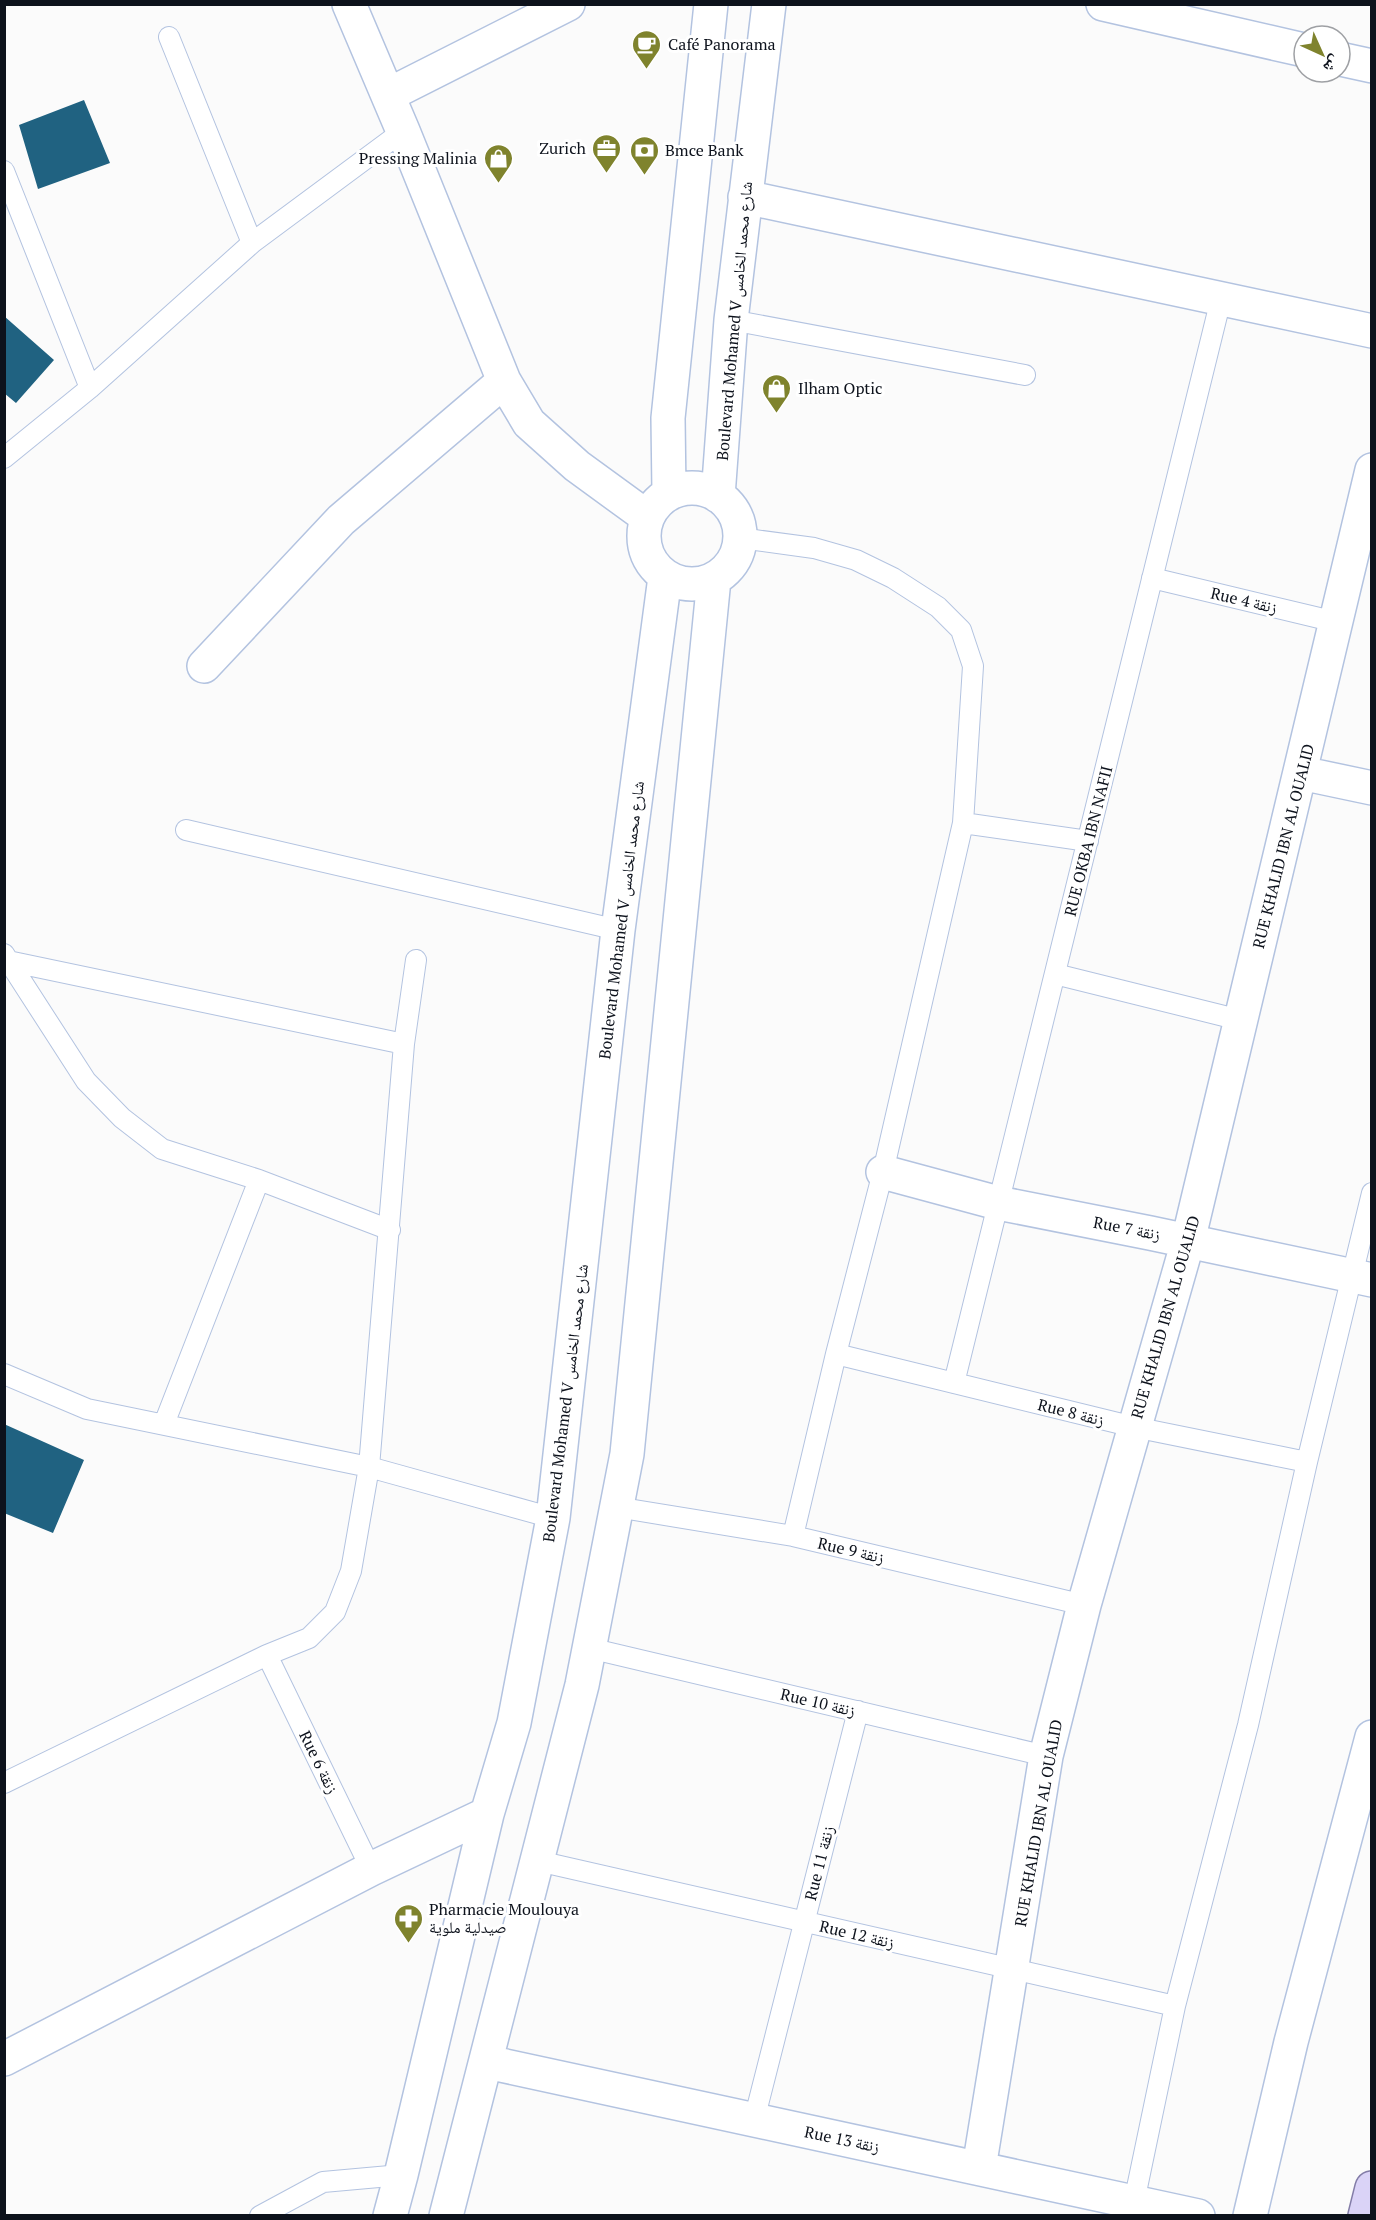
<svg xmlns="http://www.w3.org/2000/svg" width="1376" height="2220" font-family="'PT Serif','Noto Naskh Arabic',serif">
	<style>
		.building { fill: #206281 }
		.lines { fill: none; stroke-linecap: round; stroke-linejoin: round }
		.lane-casing { stroke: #b3c3e0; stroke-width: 22 }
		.street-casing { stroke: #b3c3e0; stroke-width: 36 }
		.primary-casing { stroke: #827ca7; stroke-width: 36 }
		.lane { stroke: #fff; stroke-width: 20 }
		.street { stroke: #fff; stroke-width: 33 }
		.primary { stroke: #dad3f7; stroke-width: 33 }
		.labels { text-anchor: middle; stroke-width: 6; stroke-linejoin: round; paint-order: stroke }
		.poi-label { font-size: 16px; fill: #0d121c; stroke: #fff; text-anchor: start }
		.street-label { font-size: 16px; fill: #0d121c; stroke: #fff }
	</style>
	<rect width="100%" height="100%" fill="#fbfbfb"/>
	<!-- building -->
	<path class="building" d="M84,100l26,63 -72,26 -19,-64z
		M4,316l50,44 -38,43 -12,-10z
		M4,1424l80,36 -31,73 -49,-20z"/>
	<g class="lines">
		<defs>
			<path id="lane" d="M169,37l83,206
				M4,171l86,217
				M731,320l294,55
				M4,458l86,-70 162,-145 151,-112
				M740,538l74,10 42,12 37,18 45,29 23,23 12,36 -10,157 -80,349 -47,182 -43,182
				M1152,578l184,44
				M963,823l125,18
				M186,830l432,100
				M4,954l82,127 36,37 40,31 97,31 131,50
				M8,961l396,83
				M1055,974l185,46
				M836,1354l298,73 173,35
				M4,1374l83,35 282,58 184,51
				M954,1383l267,-1084
				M164,1424l95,-244
				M616,1507l177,29 291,69
				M589,1648l457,108
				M267,1655l104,214
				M4,1783l263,-128 42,-17 26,-26 16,-41 18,-104 35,-423 12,-84
				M538,1861l637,145
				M754,2120l104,-409
				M1134,2202l41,-196 73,-281 59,-263 65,-269
				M260,2216l63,-34 78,-7"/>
			<path id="street" d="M349,4l54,127 101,250 25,42 48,43 70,51
				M1103,4l201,46
				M1340,59l32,7
				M388,95l180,-91
				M745,197l627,134
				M644 536a48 48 0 1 1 96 0a48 48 0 1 1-96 0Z
				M669,493l-1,-75 43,-414
				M718,496l13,-176 38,-316
				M204,666l137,-146 163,-139
				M1301,773l71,15
				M883,1172l115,31 152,30 222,47
				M4,2059l367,-190 116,-55
				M487,2062l711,154
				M979,2168l67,-412 38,-151 104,-364 184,-771
				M390,2216l11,-41 86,-361 27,-91 39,-205 65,-588 47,-353
				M446,2216l136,-531 45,-231 87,-875
				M1250,2216l41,-174 81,-305"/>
			<path id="primary" d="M1365,2216l7,-28"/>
		</defs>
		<!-- lane casing -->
		<use href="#lane" class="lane-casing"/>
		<!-- street casing -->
		<use href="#street" class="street-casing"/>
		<!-- primary casing -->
		<use href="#primary" class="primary-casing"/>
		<!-- lane -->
		<use href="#lane" class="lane"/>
		<!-- street -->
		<use href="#street" class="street"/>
		<!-- primary -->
		<use href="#primary" class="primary"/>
	</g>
	<!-- icons -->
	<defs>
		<symbol id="cafe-pin" viewBox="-11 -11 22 30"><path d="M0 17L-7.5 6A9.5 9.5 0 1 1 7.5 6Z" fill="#7f832d" stroke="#fff"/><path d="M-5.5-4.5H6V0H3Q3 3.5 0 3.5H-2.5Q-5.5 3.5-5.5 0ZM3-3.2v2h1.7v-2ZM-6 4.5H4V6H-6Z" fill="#fff"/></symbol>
		<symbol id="office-pin" viewBox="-11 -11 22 30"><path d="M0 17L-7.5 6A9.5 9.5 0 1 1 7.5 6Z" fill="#7f832d" stroke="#fff"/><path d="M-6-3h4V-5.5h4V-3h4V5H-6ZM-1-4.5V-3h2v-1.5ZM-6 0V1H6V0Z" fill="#fff"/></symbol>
		<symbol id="bank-pin" viewBox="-11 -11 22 30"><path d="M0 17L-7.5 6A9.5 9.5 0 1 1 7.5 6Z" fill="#7f832d" stroke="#fff"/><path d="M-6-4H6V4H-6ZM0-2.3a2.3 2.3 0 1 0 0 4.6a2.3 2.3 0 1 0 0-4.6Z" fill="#fff"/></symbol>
		<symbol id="shop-pin" viewBox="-11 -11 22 30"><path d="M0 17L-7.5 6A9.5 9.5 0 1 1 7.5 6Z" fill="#7f832d" stroke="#fff"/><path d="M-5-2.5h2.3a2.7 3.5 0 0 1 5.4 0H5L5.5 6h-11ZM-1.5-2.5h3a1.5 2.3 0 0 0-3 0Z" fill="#fff"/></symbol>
		<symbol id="pharmacy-pin" viewBox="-11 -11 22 30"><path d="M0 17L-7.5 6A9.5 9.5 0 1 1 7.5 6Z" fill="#7f832d" stroke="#fff"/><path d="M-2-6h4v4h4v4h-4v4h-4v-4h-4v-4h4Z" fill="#fff"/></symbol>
	</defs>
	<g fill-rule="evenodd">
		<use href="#cafe-pin" x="630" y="28" width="33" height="45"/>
		<use href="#office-pin" x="590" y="132" width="33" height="45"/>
		<use href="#bank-pin" x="628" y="134" width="33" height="45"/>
		<use href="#shop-pin" x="482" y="142" width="33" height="45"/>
		<use href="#shop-pin" x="760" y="372" width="33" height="45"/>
		<use href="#pharmacy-pin" x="392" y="1902" width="33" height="45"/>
	</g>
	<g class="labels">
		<!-- poi labels -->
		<g class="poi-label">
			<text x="668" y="50">Café Panorama</text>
			<text x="586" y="154" text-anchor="end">Zurich</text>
			<text x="665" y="156">Bmce Bank</text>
			<text x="477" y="164" text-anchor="end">Pressing Malinia</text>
			<text x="798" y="394">Ilham Optic</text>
			<text x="429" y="1915">Pharmacie Moulouya<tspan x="429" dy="18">صيدلية ملوية</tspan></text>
		</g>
		<!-- street labels -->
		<g class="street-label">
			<text transform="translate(734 321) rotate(-85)" y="6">Boulevard Mohamed V شارع محمد الخامس</text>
			<text transform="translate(1244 600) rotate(13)" y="6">Rue 4 زنقة</text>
			<text transform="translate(1088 841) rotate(-76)" y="6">RUE OKBA IBN NAFII</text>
			<text transform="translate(1283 846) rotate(-76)" y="6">RUE KHALID IBN AL OUALID</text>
			<text transform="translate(621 920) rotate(-83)" y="6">Boulevard Mohamed V شارع محمد الخامس</text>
			<text transform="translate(1127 1228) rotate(11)" y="6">Rue 7 زنقة</text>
			<text transform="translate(1165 1317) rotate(-74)" y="6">RUE KHALID IBN AL OUALID</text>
			<text transform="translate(565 1403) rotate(-83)" y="6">Boulevard Mohamed V شارع محمد الخامس</text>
			<text transform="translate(1071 1412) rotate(14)" y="6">Rue 8 زنقة</text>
			<text transform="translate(851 1550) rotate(13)" y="6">Rue 9 زنقة</text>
			<text transform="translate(818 1702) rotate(13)" y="6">Rue 10 زنقة</text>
			<text transform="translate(319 1762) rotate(64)" y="6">Rue 6 زنقة</text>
			<text transform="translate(1038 1823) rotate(-80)" y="6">RUE KHALID IBN AL OUALID</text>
			<text transform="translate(819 1863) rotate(-76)" y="6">Rue 11 زنقة</text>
			<text transform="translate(857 1934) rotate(13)" y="6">Rue 12 زنقة</text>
			<text transform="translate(842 2139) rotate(12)" y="6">Rue 13 زنقة</text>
		</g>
	</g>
	<!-- border -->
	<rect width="1376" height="2220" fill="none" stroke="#0d121c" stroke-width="12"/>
	<!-- north arrow -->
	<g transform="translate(1322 54) rotate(135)"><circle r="28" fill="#ffffff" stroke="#9ea0a4" stroke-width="1.5"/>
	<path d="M0-4.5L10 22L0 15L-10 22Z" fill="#7f832d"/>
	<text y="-9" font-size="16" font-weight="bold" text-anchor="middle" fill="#0d121c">ش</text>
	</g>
</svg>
